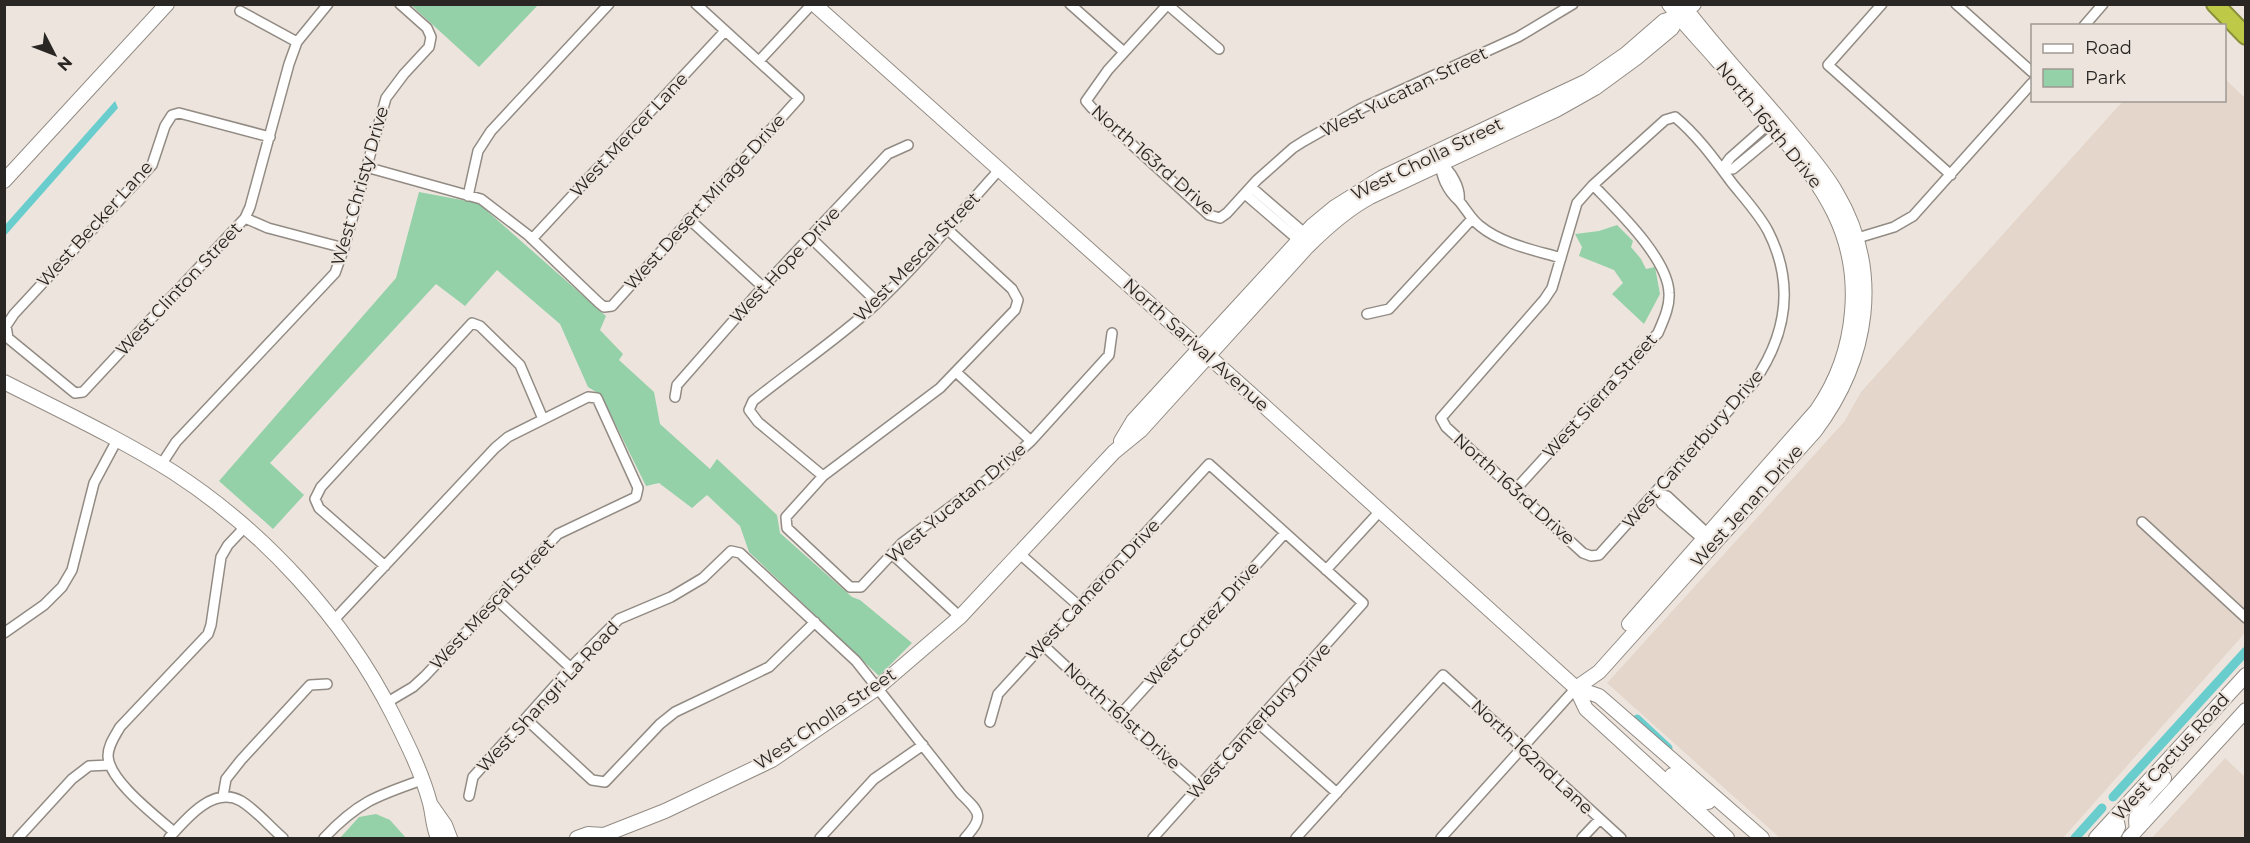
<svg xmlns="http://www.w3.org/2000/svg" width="2250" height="843" font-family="Montserrat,sans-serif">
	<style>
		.built { fill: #e4d6cb }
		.green { fill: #94d0a8 }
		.water { fill: #69cdcd }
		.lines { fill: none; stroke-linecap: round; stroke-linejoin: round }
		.canal { stroke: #69cdcd; stroke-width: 9 }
		.street-casing { stroke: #928b84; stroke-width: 12 }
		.secondary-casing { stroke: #928b84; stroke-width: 16 }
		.highway-casing { stroke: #8a913a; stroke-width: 20 }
		.street { stroke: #fff; stroke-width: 9 }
		.secondary { stroke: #fff; stroke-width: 14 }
		.highway { stroke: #beca47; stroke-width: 16 }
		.labels { text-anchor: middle; stroke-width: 4.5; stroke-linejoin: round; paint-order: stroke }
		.street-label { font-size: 18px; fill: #292623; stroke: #ede5dd }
	</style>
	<rect width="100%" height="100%" fill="#ede5dd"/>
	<!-- built -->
	<path class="built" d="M2225,79l20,19v535l-182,205h-283l-173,-155 237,-261 17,-30 262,-291 101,-1z
		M2225,758l20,19v61h-93z"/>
	<!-- green -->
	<path class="green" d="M411,5h127l-59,62z
		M419,192l59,11 128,113 -6,14 23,24 -4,6 35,32 6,32 50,45 7,-10 60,56 3,18 72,64 8,3 52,43 -33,33 -130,-124 -9,-26 -33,-31 -15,13 -33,-25 -13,3 -45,-91 -13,-8 -28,-63 -63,-54 -32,36 -29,-22 -166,179 34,32 -31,34 -54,-48 177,-203z
		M1617,225l16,16 -2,6 10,12 5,10 9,-2 5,27 -16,30 -32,-30 11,-11 -9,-13 -35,-14 3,-9 -7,-13 24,-3z
		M376,814l14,6 16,18h-66l19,-21z"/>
	<!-- water -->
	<path class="water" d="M115,101l3,7 -113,128v-11z"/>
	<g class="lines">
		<!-- canal -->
		<path class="canal" d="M1637,719l31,29
			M2113,797l133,-146
			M2075,838l27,-30"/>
		<defs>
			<path id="street" d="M1070,4l54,48
				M1168,4l-60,66 -22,31 6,7 117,107 11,3 7,-5 30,-33 36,-32 11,-7 58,-33 156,-71 55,-33
				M1882,4l-54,61 123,110
				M1956,4l76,68
				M1168,5l51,44
				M240,11l57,31
				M2084,26l19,-22
				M759,61l53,-57
				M1675,117c22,18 40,43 57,66 12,15 27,31 36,48 27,53 19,103 -14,151l-155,173 -8,1 -8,-3 -137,-126 -5,-9 103,-118 8,-12 25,-85 16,-18 72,-65z
				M270,137l-91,-24 -7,2 -7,11 -13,39 -138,149 -8,12 2,12 67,55 8,-1 162,-174 5,-11 39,-143 8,-22 31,-38
				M1439,161c3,16 7,28 20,40 7,8 12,18 21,25 22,18 54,24 81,32
				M1439,163c12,7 22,25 20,38
				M366,167l115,32 47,36 70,67 6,5 8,-1 187,-208 -103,-94
				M1722,169h11l47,-39
				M1722,169l8,-11 44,-39
				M1251,187l58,50
				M1245,194l57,49
				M468,196l10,-45 13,-20 118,-127
				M245,218l23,10 76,20
				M689,219l74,68
				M946,228l66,61 6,11 -3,10 -75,78 -117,88 -37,41 1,11 63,59h11l41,-44 94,-70 35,-32 78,-86 3,-22
				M810,237l67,65
				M532,239l193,-208
				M1851,240l43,-13 19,-11 119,-133
				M1367,314l22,-5 83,-90
				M956,372l75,69
				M675,397l2,-12 86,-98 125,-133 20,-9
				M161,465l15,-23 159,-169 9,-25 42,-150 18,-24 25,-27 2,-10 -4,-9 -27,-24
				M823,476l-65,-54 -9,-12 4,-9c41,-33 85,-62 123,-97 44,-41 83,-90 124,-135
				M1515,490l143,-157c5,-12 12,-26 11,-40 -1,-35 -53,-84 -76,-108
				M1656,493l11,3 43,40
				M1656,493l6,11 43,37
				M2142,522l104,96
				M892,554l68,63
				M1020,554l59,52
				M385,566l-66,-58 -4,-9 6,-12 151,-164 8,3 40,39 23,54
				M1326,570l55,-60
				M496,599l75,69
				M333,621l162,-173 13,-11 80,-40 9,1 41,90 -2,9 -78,37 -133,142 -12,11 -27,16
				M4,633l40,-28 18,-18 10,-17 22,-87 23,-43
				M1043,645l76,71 81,72
				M1119,716l166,-183
				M526,719l66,61 13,2 55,-58 15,-12 94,-45 46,-45
				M990,722l8,-28 211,-230 154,139 -210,235
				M1257,722l80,71
				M223,796l3,-17 15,-19 69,-75 17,-1
				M469,796l4,-19 103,-115 43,-43 52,-22 32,-19 28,-27 9,2 116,108 105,133c20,19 23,23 4,44
				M174,832c-18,-16 -65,-51 -66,-76 0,-11 7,-20 12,-29l88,-93 3,-9 10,-68 7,-12 17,-18
				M18,838l54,-59 17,-13 20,-1
				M169,838c16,-18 44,-53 72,-37 15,9 29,26 42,37
				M324,838c34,-36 52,-42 98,-58
				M820,838l54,-59 49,-34
				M1296,838l147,-163 178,163
				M1441,838l135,-150
				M1582,838l18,-19"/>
			<path id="secondary" d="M814,4l448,400 314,284 23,8 163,142
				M4,181l163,-177
				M4,382c57,29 115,56 169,90 91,59 171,146 220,243 14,28 29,58 37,88 3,12 3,24 8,35
				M1121,441l12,-20 67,-73 112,-122 23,-19 48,-30 204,-96 39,-27 38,-33 14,-4 16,-13
				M1629,624l188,-214c20,-29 32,-62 35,-98 7,-77 -29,-126 -77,-183 -19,-23 -38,-47 -58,-69 -16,-19 -34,-36 -48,-56
				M1576,688l23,-16 216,-241c54,-72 68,-160 21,-239 -12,-21 -29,-40 -44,-58 -36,-43 -76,-85 -110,-130
				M1576,688l10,21 141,129
				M1672,775l31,28 5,-1 6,-6
				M431,805l14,20 5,13
				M2137,829c-5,-23 13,-34 27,-51
				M577,838l11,-4 16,1
				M600,838l4,-3 61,-24 107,-51 104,-71 84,-72 154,-165 27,-22 166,-183c19,-19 39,-37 63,-50l186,-87 39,-22 41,-30 36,-30 6,-11
				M2096,838l150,-163
				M2112,838l6,-11 -2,-10
				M2129,838l117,-128"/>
			<path id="highway" d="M2215,4l31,32"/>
		</defs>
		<!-- street casing -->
		<use href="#street" class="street-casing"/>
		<!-- secondary casing -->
		<use href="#secondary" class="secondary-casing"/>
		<!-- highway casing -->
		<use href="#highway" class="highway-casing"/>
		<!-- street -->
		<use href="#street" class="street"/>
		<!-- secondary -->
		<use href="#secondary" class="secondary"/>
		<!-- highway -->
		<use href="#highway" class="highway"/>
	</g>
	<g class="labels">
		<!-- street labels -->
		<g class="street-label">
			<text transform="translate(1404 92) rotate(-26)" y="6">West Yucatan Street</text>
			<text transform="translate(1769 125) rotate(51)" y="6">North 165th Drive</text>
			<text transform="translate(629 135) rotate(-47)" y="6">West Mercer Lane</text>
			<text transform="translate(1427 159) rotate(-26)" y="6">West Cholla Street</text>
			<text transform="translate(1153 160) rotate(41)" y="6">North 163rd Drive</text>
			<text transform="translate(360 186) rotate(-74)" y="6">West Christy Drive</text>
			<text transform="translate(705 202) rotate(-48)" y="6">West Desert Mirage Drive</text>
			<text transform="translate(95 224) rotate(-48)" y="6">West Becker Lane</text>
			<text transform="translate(917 257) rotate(-46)" y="6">West Mescal Street</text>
			<text transform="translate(785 265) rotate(-47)" y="6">West Hope Drive</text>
			<text transform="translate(179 289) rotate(-47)" y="6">West Clinton Street</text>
			<text transform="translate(1196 345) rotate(42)" y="6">North Sarival Avenue</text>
			<text transform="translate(1600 396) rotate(-48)" y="6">West Sierra Street</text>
			<text transform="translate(1693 449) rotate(-49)" y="6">West Canterbury Drive</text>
			<text transform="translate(1514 489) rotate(42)" y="6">North 163rd Drive</text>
			<text transform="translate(956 503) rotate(-40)" y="6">West Yucatan Drive</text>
			<text transform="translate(1747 506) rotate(-48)" y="6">West Jenan Drive</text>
			<text transform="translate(1093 590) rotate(-47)" y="6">West Cameron Drive</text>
			<text transform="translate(492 604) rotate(-47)" y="6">West Mescal Street</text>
			<text transform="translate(1202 624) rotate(-48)" y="6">West Cortez Drive</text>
			<text transform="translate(548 697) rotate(-47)" y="6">West Shangri La Road</text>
			<text transform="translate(1122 716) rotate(42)" y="6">North 161st Drive</text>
			<text transform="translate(825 719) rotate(-34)" y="6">West Cholla Street</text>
			<text transform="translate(1259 721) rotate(-48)" y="6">West Canterbury Drive</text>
			<text transform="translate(1532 757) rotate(43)" y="6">North 162nd Lane</text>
			<text transform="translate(2171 757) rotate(-48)" y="6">West Cactus Road</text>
		</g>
	</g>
	<!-- border -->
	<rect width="2250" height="843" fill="none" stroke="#292623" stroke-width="12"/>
	<!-- legend -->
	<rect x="2031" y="24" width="195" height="78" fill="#ede5dd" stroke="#9f9993" stroke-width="1.5"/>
	<rect x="2043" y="44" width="30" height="9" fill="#ffffff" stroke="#9f9993" stroke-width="1.5"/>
	<text x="2085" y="54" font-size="18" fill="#292623">Road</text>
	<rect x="2043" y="69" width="30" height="18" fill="#94d0a8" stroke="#9f9993" stroke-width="1.5"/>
	<text x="2085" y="84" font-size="18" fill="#292623">Park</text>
	<!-- north arrow -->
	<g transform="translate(54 54) rotate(132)" stroke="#ede5dd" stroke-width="4.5" paint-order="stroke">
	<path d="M0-4.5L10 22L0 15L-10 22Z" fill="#292623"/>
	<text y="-9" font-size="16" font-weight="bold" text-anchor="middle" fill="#292623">N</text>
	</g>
</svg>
